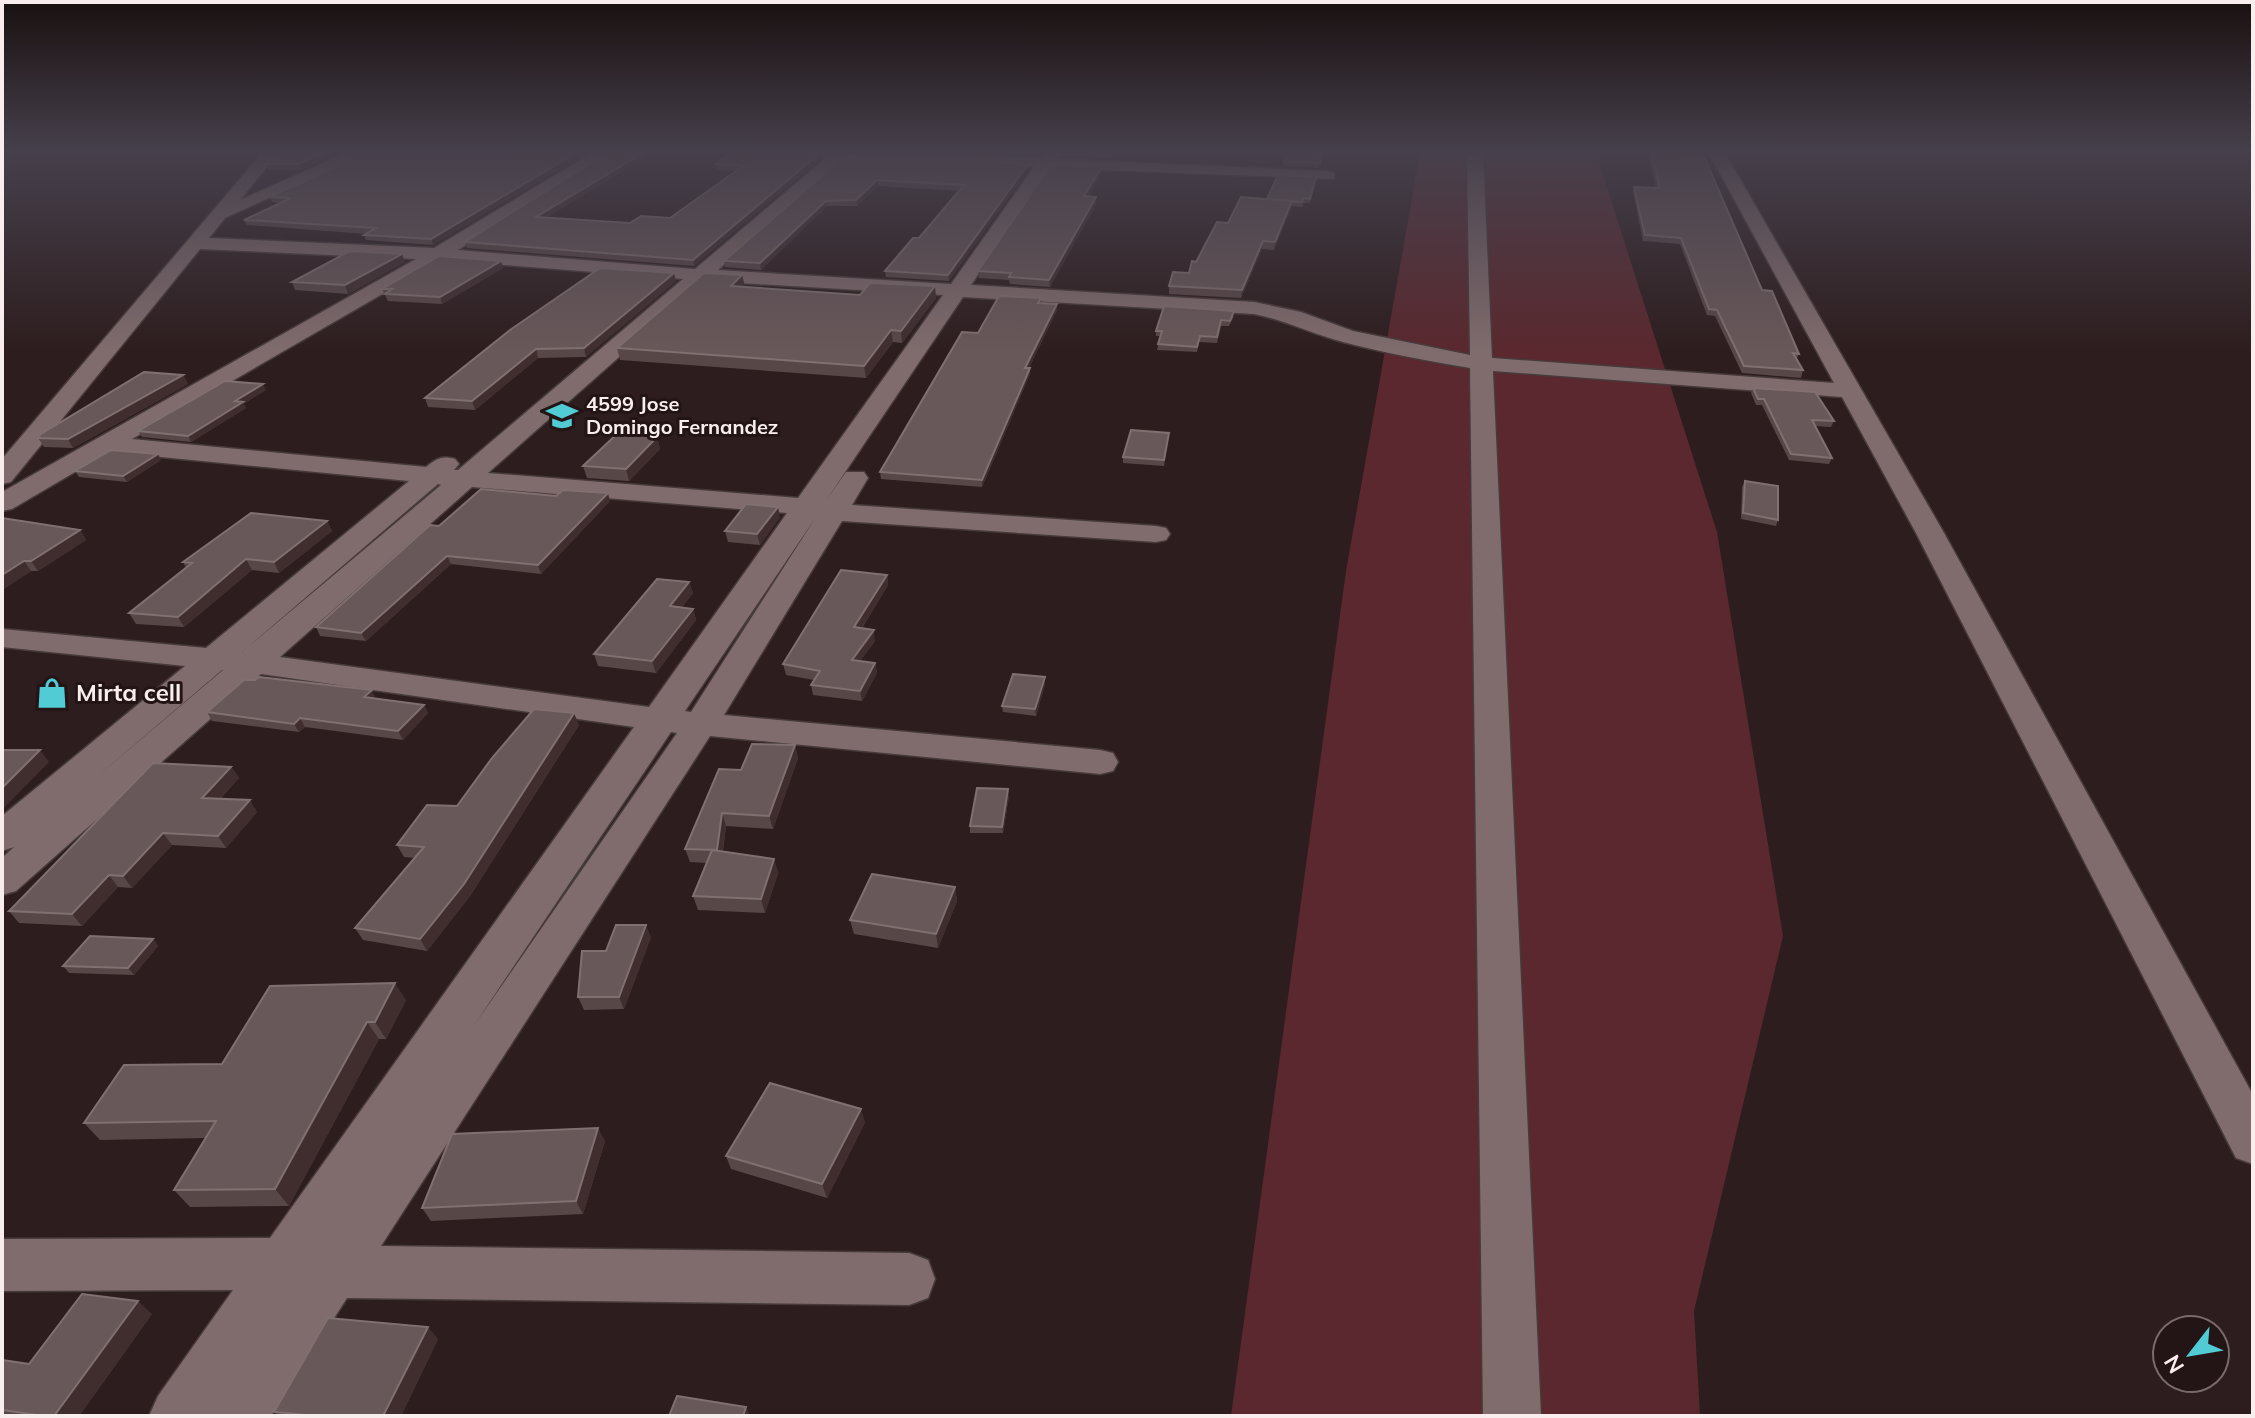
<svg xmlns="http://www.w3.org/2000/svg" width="2255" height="1418" font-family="Mulish,sans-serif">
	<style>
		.green { fill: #5a282e }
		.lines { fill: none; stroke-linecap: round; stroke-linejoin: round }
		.minor-casing { stroke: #473a3a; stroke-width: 3 }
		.minor { fill: #806c6d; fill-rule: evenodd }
		.wall { fill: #584747 }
		.shaded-wall { fill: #402e2f }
		.building { fill: #695859; stroke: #807070; stroke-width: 2 }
		.labels { text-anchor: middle; stroke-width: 6; stroke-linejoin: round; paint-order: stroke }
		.far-poi-label { font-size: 20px; font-weight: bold; fill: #f9eded; stroke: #231415; text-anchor: start }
		.poi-label { font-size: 24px; font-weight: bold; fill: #f9eded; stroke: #231415; text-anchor: start }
	</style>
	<rect width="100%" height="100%" fill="#2d1d1e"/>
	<!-- green -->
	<path class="green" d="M1420,153h176l121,379 66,404 -89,375 6,105h-469l115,-845z"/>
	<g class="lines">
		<defs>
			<path id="minor" d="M262,153h16l-38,47 106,-47h21l-142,65 -16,20 225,10 158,-95h19l-153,97 237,19 131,-111 -11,-5h115l110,5 4,-5h16l-4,6 272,12 6,2v6l-284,-11 -79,117 283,17 47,10 52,19 117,24 -3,-202h16l9,205 342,25 -125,-230h16l219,380 309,562v69l-17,-6 -320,-625 -74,-136 -349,-26 48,1045h-58l-13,-1048c-43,-7 -85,-15 -127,-26 -31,-8 -58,-22 -89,-28l-291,-17 -138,205 21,-30h18l4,6 -16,27 304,21 10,2 4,6 -4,6 -10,2 -314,-21 -118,194 376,35 13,3 5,9 -5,9 -13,3 -390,-38 -329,510 528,7 19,7 7,19 -7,19 -19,7 -562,-7 -76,118h-122l9,-20 75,-106 -231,1v-52l268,-1 364,-511 -373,-53 -245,217 -14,4v-37l12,-11 -12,4v-35l183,-150 -183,-19v-18l204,19 203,-167 -300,-29 -97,57 -10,2v-19l414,-233 -216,-10 -189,233 -9,2v-25zM844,159l190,8 -83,117 -233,-14zM441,260l242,19 -225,191h-4l5,-6 -4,-5c-13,-4 -19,0 -29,8l-294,-28zM705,281l238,14 -145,203 -310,-25zM438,484l3,1 -199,167zM472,487l315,26 -138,194 -369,-50zM816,517l-125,195 -6,-1zM222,670h1l-130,110zM671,732l6,1 -204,294z"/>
		</defs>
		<!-- minor casing -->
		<use href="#minor" class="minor-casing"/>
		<!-- minor -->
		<use href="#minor" class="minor"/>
	</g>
	<!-- wall -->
	<path class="wall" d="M338,153l-37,17h-33l-2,-6z
		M586,153l-153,92 -67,-5 -2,-5 2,-1 -119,-9 -3,-5 37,-17 -9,-1 -2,-5 66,-30 -1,-3z
		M999,153h42l-2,2z
		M1061,153h52l-3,5 -49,-2z
		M1648,153h55l59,137 37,64 -3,6 7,10 -2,8 -59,-5 -27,-57 -8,-1 -27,-71 -37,-3 -10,-49 1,-5 22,1z
		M844,157l184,7v6l-79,111 -63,-4 -1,-6 34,-33 40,-47 -81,-5 -21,20h-30l-66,64 -36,-3 -1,-6z
		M820,159l-126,107 -227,-18 -2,-6 81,-24 84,5 40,-5 66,-47 -19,-1 -1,-6z
		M1320,161l-1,7 -35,-2v-4z
		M1102,173l-14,24 8,7 -46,83 -40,-3 -1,-4 -30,-2 -1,-7z
		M1316,177l-6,26h-7l-1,4 -10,-1 -18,44 -12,-1 -21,49 -72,-4v-8l20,-13 7,-11 32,-39 39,-24z
		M405,262l-57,32 -53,-4 -3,-8z
		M503,268l-61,36 -54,-3 -6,-12z
		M676,281l-90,76 -48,1 -63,52 -47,-3 -3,-9z
		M745,286l-1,1 116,8 76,3 -34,45 -9,-1 -27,36 -246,-18 -3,-12z
		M1041,298v5l16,1v6l-28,58 1,6 -48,113 -101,-8 -1,-7 98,-139z
		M1234,316l-5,10h-8l-4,17 -18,-1 -2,10 -40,-2 3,-14h-4v-5z
		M183,375l5,9 -115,64 -29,-1 -6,-9z
		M1753,388l81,33 -3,6 -16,-1 17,32 -3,6 -40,-4 -27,-55h-6l-5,-12z
		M266,390l-23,14 3,4 -55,34 -49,-5 -4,-6z
		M1169,433l-5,33 -41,-3v-6z
		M657,437l3,12 -31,32 -42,-3 -4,-12z
		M161,460l-34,22 -48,-5 -4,-6z
		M1745,481l33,39 -2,6 -35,-7 1,-32z
		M610,501l-69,73 -90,-10 -85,77 -46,-5 -4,-9 123,-101z
		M780,517l-20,28 -32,-3 -3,-11z
		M2,518l78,12 6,10 -48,31h-7l-29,19z
		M327,521l5,10 -53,42 -27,-3 -68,57 -48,-3 -7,-11 57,-45 -3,-6z
		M887,575l1,10 -26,43 13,13 -15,20 15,2 2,10 -15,28 -49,-6 -2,-10 3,-5 -28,-5 -3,-11z
		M689,582l4,11 -11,14 11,2 3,11 -40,53 -58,-7 -4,-12z
		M1045,684l-9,32 -33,-4 -1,-6z
		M376,699l48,6 4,8 -25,27 -98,-13 -6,5 -87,-11 -5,-9z
		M579,725l-109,171 -43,55 -64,-11 -8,-12 60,-70 -11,-1 -7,-12z
		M795,745l3,13 -25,71 -47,-3 -3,25 51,8 4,14 -13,40 -67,-3 -5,-14 14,-33 -17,-1 -5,-13 56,-79z
		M231,767l8,11 -19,21 37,13 -31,36 -54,-3 -40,43 -14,-1 -36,39 -63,-3 -10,-12z
		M1009,796l-6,37h-33v-7z
		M955,887l2,14 -19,47 -84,-14 -4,-14z
		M651,937l-27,72 -40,1 -6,-13 28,-46z
		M153,939l5,7 -24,29 -65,-2 -6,-7z
		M406,1000l-20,39h-7l-90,167 -99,1 -16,-17 31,-52 -105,2 -16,-17 138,-59z
		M865,1122l-38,76 -96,-29 -5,-13z
		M605,1141l-22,73 -152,7 -9,-13z
		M152,1314l-73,102h-77v-56l27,4z
		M438,1339l-37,77h-122l-5,-4z"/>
	<!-- shaded-wall -->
	<path class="shaded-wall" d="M324,153h14l-37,17 -2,-6z
		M576,153h10l-153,92 -2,-6z
		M643,153h10l-115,70 -2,-6z
		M820,153v6l-126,107 -1,-6z
		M1028,164v6l-79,111 -1,-6z
		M1102,167v6l-17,30 -1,-7z
		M877,180l1,6 -21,20 -1,-6z
		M1096,197v7l-46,83 -1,-7z
		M826,201l1,5 -66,64 -1,-7z
		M1292,201l-1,7 -17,42 1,-8z
		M1263,241l-1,8 -21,49 1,-8z
		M402,254l3,8 -57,32 -3,-9z
		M501,261l2,7 -61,36 -2,-7z
		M674,273l2,8 -90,76 -2,-9z
		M742,275l3,11 -11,11 -3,-11z
		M935,286l1,12 -34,45 -1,-12z
		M1057,304v6l-31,64 -1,-6z
		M891,330l2,12 -27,36 -2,-12z
		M536,349l2,9 -63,52 -3,-9z
		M1030,368v6l-48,113v-7z
		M183,375l5,9 -115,64 -5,-9z
		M263,384l3,6 -23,14 3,4 -55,34 -3,-6 47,-35z
		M657,437l3,12 -31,32 -3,-12z
		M158,454l3,6 -34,22 -4,-6z
		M608,493l2,8 -69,73 -3,-9z
		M778,507l2,10 -20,28 -3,-11z
		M327,521l5,10 -53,42 -5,-11z
		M80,530l6,10 -48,31 -7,-10z
		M447,556l4,8 -85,77 -5,-8z
		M246,559l6,11 -68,57 -6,-10z
		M24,561l7,10 -29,19v-15z
		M887,575l1,10 -32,52 -2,-10z
		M689,582l4,11 -19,25 -4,-12z
		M693,609l3,11 -40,53 -4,-12z
		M874,630l1,11 -22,30 -1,-11z
		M875,663l2,10 -15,28 -2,-10z
		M1045,677v7l-9,32 -1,-7z
		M372,690l4,9 -12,-2z
		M424,705l4,8 -25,27 -5,-9z
		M574,713l5,12 -109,171 -43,55 -7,-12z
		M300,718l5,9 -6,5 -5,-8z
		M795,745l3,13 -25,71 -4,-13z
		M40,750l9,12 -47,48v-22z
		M231,767l8,11 -29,31 -8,-11z
		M1008,789l1,7 -6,37 -1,-6z
		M250,800l7,12 -31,36 -8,-12z
		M722,813l4,13 -5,37 -4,-13z
		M163,833l9,12 -40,43 -9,-12z
		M774,859l4,14 -13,40 -4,-14z
		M109,875l9,12 -36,39 -10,-12z
		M955,887l2,14 -19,47 -2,-14z
		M646,925l5,12 -27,72 -5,-12z
		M153,939l5,7 -24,29 -6,-7z
		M395,983l11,17 -20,39 -11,-17z
		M367,1022l12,17 -90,167 -14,-17z
		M861,1109l4,13 -38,76 -5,-14z
		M598,1128l7,13 -22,73 -7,-13z
		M138,1301l14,13 -73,102h-25z
		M428,1327l10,12 -37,77h-18z
		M746,1407l4,9h-7z"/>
	<!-- building -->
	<path class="building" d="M284,153h40l-25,11h-33l4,-5z
		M358,153h218l-145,86 -67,-4 12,-7 -132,-8 47,-22 -21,-1 72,-33h-7z
		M607,153h36l-107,64 94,6 11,-7 29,2 73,-52 -27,-2 16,-11h88l-127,107 -228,-18z
		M1288,153h34l-2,4v6l-36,-1z
		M1651,153l52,1 59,136 10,1 27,63 -6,-1 10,17 -59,-4 -27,-56 -8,-1 -28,-71 -36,-3 -11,-48 26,1z
		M844,157l184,7 -80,111 -63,-4 28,-33h6l45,-53 -87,-5 -21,20 -30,1 -66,62 -36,-2z
		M1051,165l51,2 -18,29 12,1 -47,83 -40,-3 2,-4 -33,-2z
		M1278,175l38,2 -6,22 -7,-1 -1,4 -35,-3z
		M1241,197l51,4 -17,41 -12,-1 -21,49 -73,-4 4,-14 16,1 3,-12 4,1 21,-40 11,1z
		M350,251l52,3 -57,31 -53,-3z
		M439,256l62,5 -61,36 -55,-3 7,-5h-10z
		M600,268l74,5 -90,75 -48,1 -64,52 -47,-3 85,-68z
		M704,273l38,2 -11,11 129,9 10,-12 65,3 -34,45 -10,-1 -27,36 -247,-18z
		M999,296l42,2 -3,5 19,1 -32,64h5l-48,112 -102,-8 82,-140 16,1z
		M1164,306l70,5 -4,10 -9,-1 -4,17 -17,-1 -3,11 -39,-3 4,-13h-6z
		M144,372l39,3 -115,64 -30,-1 3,-4z
		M225,381l38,3 -28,17 8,1 -55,34 -50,-5z
		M1753,388l62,4 19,29 -22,-1 20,38 -41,-4 -27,-55h-6z
		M1131,430l38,3 -5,27 -41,-3z
		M617,434l40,3 -31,32 -43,-3z
		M111,450l47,4 -35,22 -48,-5z
		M1745,481l33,5v34l-35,-7z
		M481,489l75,7 7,-6 45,3 -70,72 -91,-9 -86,77 -45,-6 114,-102 9,1z
		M746,504l32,3 -21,27 -32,-3z
		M251,513l76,8 -53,41 -28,-3 -68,58 -49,-4 63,-50 -9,-1z
		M2,518l78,12 -49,31h-7l-22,14z
		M841,570l46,5 -33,52 20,3 -22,30 23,3 -15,28 -49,-6 9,-14 -37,-7z
		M657,579l32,3 -19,24 23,3 -41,52 -58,-7z
		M1013,674l32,3 -10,32 -33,-3z
		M259,677l113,13 -8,7 60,8 -26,26 -98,-13 -6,6 -87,-12 37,-32h11z
		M534,709l40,4 -110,171 -44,55 -65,-11 69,-81 -27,-2 30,-40 30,1 35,-48z
		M752,744l43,1 -26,71 -47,-3 -5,37 -32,-1 34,-80 22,1z
		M2,750h38l-38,38z
		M153,763l78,4 -29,31 48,2 -32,36 -55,-3 -40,43 -14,-1 -37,39 -63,-3z
		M977,788l31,1 -6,38 -32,-1z
		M712,850l62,9 -13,40 -68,-3z
		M872,874l83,13 -19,47 -86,-14z
		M616,925h30l-27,72h-41l4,-46h24z
		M90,936l63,3 -25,29 -65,-2z
		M395,983l-20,39h-8l-92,167 -101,1 42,-69 -132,2 40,-58 98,-1 48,-78z
		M770,1083l91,26 -39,75 -96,-28z
		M598,1128l-22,73 -154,7 30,-74z
		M82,1294l56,7 -84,115h-10l-42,-6v-50l27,4z
		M328,1318l100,9 -45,89h-65l-44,-4z
		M677,1396l69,11 -3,9h-74z"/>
	<!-- sky -->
	<linearGradient id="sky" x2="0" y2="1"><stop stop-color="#191010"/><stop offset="0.43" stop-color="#46404c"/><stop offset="1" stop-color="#46404c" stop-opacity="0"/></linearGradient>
	<rect width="2255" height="352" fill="url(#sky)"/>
	<!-- icons -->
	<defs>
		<symbol id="school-bare" viewBox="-9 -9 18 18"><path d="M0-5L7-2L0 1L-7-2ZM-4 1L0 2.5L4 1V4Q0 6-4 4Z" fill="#51ccd5" stroke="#231415" stroke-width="2.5" paint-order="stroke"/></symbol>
		<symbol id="shop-bare" viewBox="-9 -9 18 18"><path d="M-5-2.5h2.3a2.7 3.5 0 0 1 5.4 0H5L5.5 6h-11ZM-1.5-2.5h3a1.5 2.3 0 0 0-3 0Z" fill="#51ccd5" stroke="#231415" stroke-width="2.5" paint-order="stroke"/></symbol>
	</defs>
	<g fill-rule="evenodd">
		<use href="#school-bare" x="540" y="394" width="44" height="44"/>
		<use href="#shop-bare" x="30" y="671" width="44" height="44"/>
	</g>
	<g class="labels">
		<!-- far-poi labels -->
		<g class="far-poi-label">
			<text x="586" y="411">4599 Jose<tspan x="586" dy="23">Domingo Fernandez</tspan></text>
		</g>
		<!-- poi labels -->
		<g class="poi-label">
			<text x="76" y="701">Mirta cell</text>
		</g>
	</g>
	<!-- border -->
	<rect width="2255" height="1418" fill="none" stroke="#f9eded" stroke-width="8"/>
	<!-- north arrow -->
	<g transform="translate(2191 1354) rotate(239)"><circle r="38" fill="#231415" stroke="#796b6b" stroke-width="2"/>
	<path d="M0-6L14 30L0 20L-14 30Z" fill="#51ccd5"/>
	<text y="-12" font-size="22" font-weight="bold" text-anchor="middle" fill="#f9eded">N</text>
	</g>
</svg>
